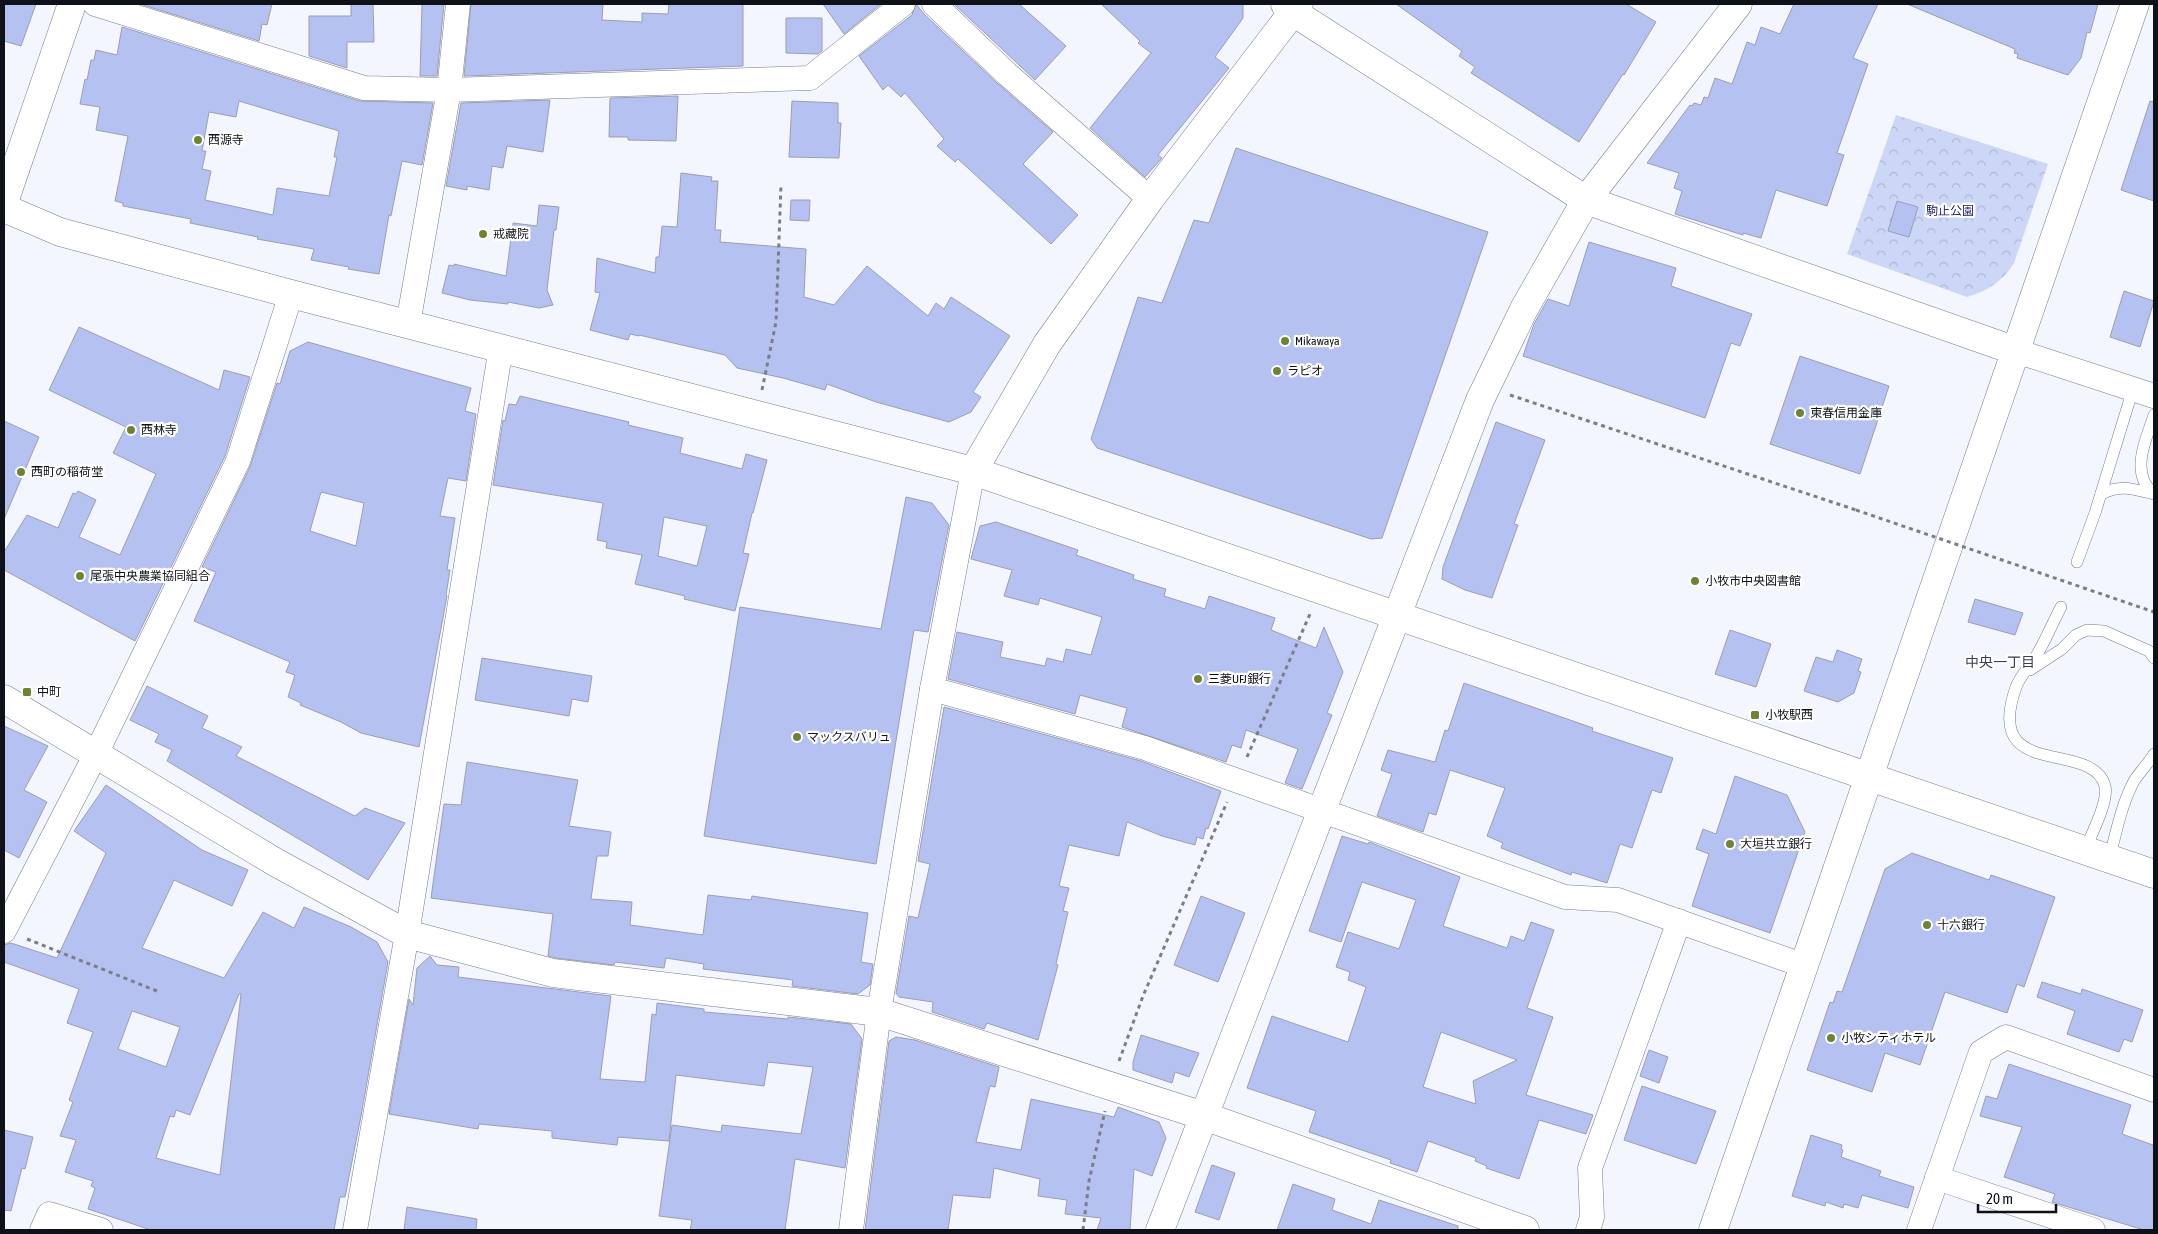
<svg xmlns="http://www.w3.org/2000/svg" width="2158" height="1234" font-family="'Asap Condensed','Noto Sans JP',sans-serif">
<defs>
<pattern id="forest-crowns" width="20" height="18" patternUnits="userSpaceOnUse" patternTransform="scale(1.25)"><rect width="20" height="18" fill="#ccd6f6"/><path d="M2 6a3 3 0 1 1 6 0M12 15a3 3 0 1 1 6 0" fill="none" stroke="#aeb7d2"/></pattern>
</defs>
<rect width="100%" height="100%" fill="#f3f6ff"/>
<path fill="url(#forest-crowns)" d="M 1896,115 L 2048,164 L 2014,263 C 2003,281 1988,291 1967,297 L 1847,254 Z"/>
<g fill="#b5c1f1" stroke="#9a9fb3" fill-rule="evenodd">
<path d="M 4,4 L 36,4 L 21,46 L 4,41 Z"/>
<path d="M 140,4 L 272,4 L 267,25 L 262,24 L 259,41 Z"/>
<path d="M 351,4 L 373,4 L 374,42 L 347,42 L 347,68 L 309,56 L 309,16 L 351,16 Z"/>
<path d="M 422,4 L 444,4 L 437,76 L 420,76 Z"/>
<path d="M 471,4 L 603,4 L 602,20 L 642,22 L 642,13 L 668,14 L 669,4 L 743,4 L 743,66 L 464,76 Z"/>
<path d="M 823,4 L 881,4 L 844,34 Z"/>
<path d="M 916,4 L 924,14 L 998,84 L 1053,132 L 1023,164 L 1078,215 L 1051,244 L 958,159 L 955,162 L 937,146 L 944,139 L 905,93 L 901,97 L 888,85 L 883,90 L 859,56 L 912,15 Z"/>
<path d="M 956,4 L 1019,4 L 1066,46 L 1035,80 L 955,5 Z"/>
<path d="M 1101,4 L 1243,4 L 1243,18 L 1215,57 L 1229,68 L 1158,155 L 1162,158 L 1145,177 L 1090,128 L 1151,53 L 1138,43 L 1140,41 Z"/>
<path d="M 1396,4 L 1626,4 L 1656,22 L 1624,75 L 1623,74 L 1579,142 L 1471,73 L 1475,67 L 1459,56 L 1462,51 Z"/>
<path d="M 1794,4 L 1878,4 L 1853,58 L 1868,64 L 1837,153 L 1844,155 L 1827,206 L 1776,190 L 1761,238 L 1743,233 L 1743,235 L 1675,214 L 1682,191 L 1674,188 L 1679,173 L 1647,163 L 1690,105 L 1692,106 L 1694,103 L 1701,105 L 1704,97 L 1708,98 L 1715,78 L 1732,84 L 1747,42 L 1755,45 L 1761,27 L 1780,34 Z"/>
<path d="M 1907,4 L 2098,4 L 2090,33 L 2087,32 L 2081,58 L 2068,75 L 2017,58 L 2018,54 L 2014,53 L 2015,49 Z"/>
<path d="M 786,18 L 822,18 L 822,51 L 818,54 L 786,53 Z"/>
<path d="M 122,27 L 360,101 L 433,103 L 422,165 L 402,161 L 391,216 L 389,215 L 379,274 L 348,269 L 349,267 L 311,260 L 314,249 L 257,239 L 258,237 L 190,223 L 191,219 L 123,206 L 123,203 L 115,201 L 128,136 L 96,130 L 100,107 L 80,104 L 85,79 L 87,80 L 91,60 L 94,60 L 96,50 L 117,55 ZM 239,101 L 339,131 L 334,157 L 337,157 L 329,196 L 277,188 L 273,215 L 205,200 L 211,171 L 202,169 L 206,151 L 202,151 L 209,112 L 236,117 Z"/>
<path d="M 678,96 L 676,141 L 628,140 L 628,137 L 609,137 L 610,98 Z"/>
<path d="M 550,100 L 543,152 L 507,146 L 503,168 L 492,166 L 489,190 L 467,186 L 467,190 L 446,186 L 461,103 Z"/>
<path d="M 792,101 L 838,103 L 838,123 L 841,123 L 839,158 L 789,157 Z"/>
<path d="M 2150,101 L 2154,102 L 2154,201 L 2121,190 Z"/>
<path d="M 1236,148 L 1488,232 L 1382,538 L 1371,539 L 1097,448 L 1091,439 L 1138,297 L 1162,303 L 1194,220 L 1209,223 Z"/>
<path d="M 681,173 L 712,177 L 711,181 L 718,181 L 715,230 L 721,230 L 720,242 L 806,249 L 804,297 L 834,305 L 867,266 L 928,316 L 936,303 L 944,309 L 951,297 L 1010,336 L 973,392 L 981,397 L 971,412 L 949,422 L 876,402 L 827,384 L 825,390 L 783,378 L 737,368 L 725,355 L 639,335 L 639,336 L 630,334 L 628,340 L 590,330 L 600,293 L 595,292 L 597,258 L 655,273 L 656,257 L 659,257 L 662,226 L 677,227 Z"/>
<path d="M 791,200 L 810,200 L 809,221 L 790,220 Z"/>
<path d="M 1897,201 L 1918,207 L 1909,237 L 1888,231 Z"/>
<path d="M 539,205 L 559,207 L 556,230 L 554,230 L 547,290 L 553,305 L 539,308 L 508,302 L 508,304 L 470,300 L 442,293 L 449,265 L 454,266 L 454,264 L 506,276 L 513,223 L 537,226 Z"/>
<path d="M 1589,242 L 1676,268 L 1671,286 L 1752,314 L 1740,346 L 1731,343 L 1705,418 L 1523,356 L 1534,324 L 1548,299 L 1569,306 Z"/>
<path d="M 2124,291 L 2154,301 L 2140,347 L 2110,337 Z"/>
<path d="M 79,327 L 219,390 L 224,370 L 250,377 L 225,456 L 135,641 L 4,570 L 4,552 L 27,515 L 58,528 L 73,493 L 76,494 L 78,491 L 96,500 L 79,537 L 120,555 L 156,474 L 113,453 L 126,427 L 49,390 Z"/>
<path d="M 308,342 L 471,388 L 465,411 L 476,414 L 466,481 L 448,478 L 440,516 L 455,518 L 447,570 L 450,570 L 446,595 L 447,596 L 419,747 L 361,733 L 341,722 L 300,705 L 301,703 L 288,697 L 295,675 L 286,672 L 290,662 L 194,621 L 216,572 L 202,567 L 250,467 L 277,383 L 280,384 L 290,351 ZM 321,492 L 364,503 L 356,546 L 310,531 Z"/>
<path d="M 1800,356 L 1889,386 L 1860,474 L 1770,444 Z"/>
<path d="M 520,396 L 629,422 L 628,425 L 683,438 L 680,453 L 742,469 L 746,454 L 767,460 L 753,513 L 752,513 L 743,553 L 749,554 L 735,611 L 684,599 L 685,596 L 635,584 L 642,555 L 606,548 L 607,542 L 597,540 L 603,503 L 493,485 L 503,420 L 505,421 L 509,404 L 516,405 ZM 664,517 L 707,526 L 697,566 L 658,556 Z"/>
<path d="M 4,421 L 39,437 L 4,519 Z"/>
<path d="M 1496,422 L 1545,440 L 1514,524 L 1518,525 L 1492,598 L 1465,590 L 1442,579 L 1443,567 Z"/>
<path d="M 906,497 L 932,503 L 949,525 L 928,632 L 914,630 L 876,864 L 704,836 L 740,607 L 881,629 Z"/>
<path d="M 996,522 L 1078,550 L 1076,555 L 1134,575 L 1133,579 L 1166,589 L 1164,596 L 1205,609 L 1209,596 L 1275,618 L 1271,630 L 1316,648 L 1324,627 L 1343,672 L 1327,713 L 1332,715 L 1302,789 L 1285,783 L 1298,749 L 1246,730 L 1241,748 L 1232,745 L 1226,762 L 1122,727 L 1127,708 L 1080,695 L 1075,714 L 948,679 L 957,632 L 1003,642 L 1000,657 L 1045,666 L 1047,658 L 1063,662 L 1066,649 L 1091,655 L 1102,617 L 1040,598 L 1038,605 L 1004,596 L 1012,570 L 971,559 L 980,526 Z"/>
<path d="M 1975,599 L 2023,613 L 2015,635 L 1968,622 Z"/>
<path d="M 1730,630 L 1771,644 L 1756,687 L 1715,674 Z"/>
<path d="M 1837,650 L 1862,659 L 1858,671 L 1861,672 L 1854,693 L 1838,702 L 1804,691 L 1816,657 L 1833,662 Z"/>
<path d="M 482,658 L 592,676 L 588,702 L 572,699 L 569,716 L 475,700 Z"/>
<path d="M 1464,683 L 1593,728 L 1592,731 L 1673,758 L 1661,793 L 1652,790 L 1632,848 L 1620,844 L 1607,883 L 1572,872 L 1571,875 L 1501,848 L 1503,843 L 1487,836 L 1505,788 L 1450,770 L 1436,815 L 1429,813 L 1423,832 L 1377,816 L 1392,774 L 1381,770 L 1388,750 L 1435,762 L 1445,730 L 1448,731 Z"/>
<path d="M 147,686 L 208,716 L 202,728 L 242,747 L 236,756 L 355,816 L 365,808 L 405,823 L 368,880 L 167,761 L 172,750 L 155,742 L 159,734 L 130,720 Z"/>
<path d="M 944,707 L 1141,761 L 1221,791 L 1208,829 L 1206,828 L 1203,839 L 1197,837 L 1195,845 L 1162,836 L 1127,822 L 1119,856 L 1069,845 L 1059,886 L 1069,888 L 1063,911 L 1068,912 L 1056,964 L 1058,965 L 1038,1040 L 987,1023 L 984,1029 L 932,1012 L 933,1002 L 899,997 L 896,993 L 909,916 L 918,918 L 930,864 L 918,861 Z"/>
<path d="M 4,726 L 48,746 L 24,790 L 47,802 L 19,858 L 4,850 Z"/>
<path d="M 467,762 L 578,780 L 569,826 L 611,832 L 608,856 L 597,856 L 591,899 L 632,902 L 630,925 L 703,935 L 708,895 L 751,900 L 752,896 L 868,913 L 861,962 L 873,964 L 870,985 L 858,994 L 792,986 L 793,980 L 703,969 L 704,964 L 666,958 L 664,968 L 615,962 L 614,965 L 556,958 L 548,956 L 553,914 L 431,898 L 444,804 L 461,805 Z"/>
<path d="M 1735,776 L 1787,795 L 1805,832 L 1770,933 L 1692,906 L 1709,854 L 1696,849 L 1703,829 L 1716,834 Z"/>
<path d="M 106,785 L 202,850 L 248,870 L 232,906 L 174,880 L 142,948 L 224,978 L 263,912 L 294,928 L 304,907 L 351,927 L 377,942 L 388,962 L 361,1116 L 345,1197 L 340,1197 L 334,1230 L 151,1230 L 88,1209 L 95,1188 L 91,1186 L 93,1181 L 65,1172 L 76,1140 L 60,1136 L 73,1102 L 69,1100 L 93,1032 L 67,1023 L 79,989 L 4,962 L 4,945 L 11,943 L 57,958 L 106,853 L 74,831 ZM 239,994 L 241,994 L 220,1175 L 156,1158 L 170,1116 L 174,1117 L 176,1110 L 190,1115 ZM 132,1011 L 180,1027 L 166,1067 L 118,1049 Z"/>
<path d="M 1342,836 L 1368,844 L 1369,842 L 1460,877 L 1443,926 L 1507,948 L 1511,936 L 1524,941 L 1531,922 L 1554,930 L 1527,1008 L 1553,1017 L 1526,1095 L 1593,1115 L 1586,1134 L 1539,1120 L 1519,1179 L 1486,1168 L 1487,1166 L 1475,1161 L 1476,1158 L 1428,1141 L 1417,1172 L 1390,1163 L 1391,1160 L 1309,1132 L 1316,1111 L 1247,1088 L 1272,1016 L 1348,1042 L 1366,987 L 1348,980 L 1350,972 L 1336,967 L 1348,932 L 1399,949 L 1416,900 L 1362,882 L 1341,942 L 1309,931 ZM 1441,1032 L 1517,1060 L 1473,1081 L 1476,1104 L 1423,1087 Z"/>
<path d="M 1912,853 L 1989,880 L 1991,875 L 2055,897 L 2024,987 L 2017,984 L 2007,1013 L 1945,992 L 1920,1065 L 1885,1053 L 1872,1092 L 1807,1070 L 1830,1002 L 1833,1003 L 1837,991 L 1842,992 L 1885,869 Z"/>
<path d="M 1201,896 L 1245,913 L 1218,982 L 1174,965 Z"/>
<path d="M 430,956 L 437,965 L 459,967 L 458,977 L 611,996 L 600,1079 L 645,1082 L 652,1014 L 656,1015 L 657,1003 L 704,1009 L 704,1012 L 788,1019 L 788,1017 L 851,1024 L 862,1039 L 845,1168 L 795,1159 L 785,1230 L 690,1230 L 692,1220 L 659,1216 L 672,1125 L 721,1132 L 722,1125 L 801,1134 L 813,1067 L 768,1062 L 764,1086 L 676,1075 L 669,1141 L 618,1137 L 617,1145 L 552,1138 L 552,1131 L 479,1124 L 478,1129 L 389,1114 L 409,999 L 413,1005 L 417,968 Z"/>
<path d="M 2042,982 L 2081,994 L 2082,989 L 2143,1010 L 2132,1042 L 2124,1039 L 2119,1052 L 2067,1034 L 2075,1011 L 2037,997 Z"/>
<path d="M 1141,1035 L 1199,1053 L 1189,1077 L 1175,1072 L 1172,1083 L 1133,1070 L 1133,1062 Z"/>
<path d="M 896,1037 L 915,1040 L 999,1067 L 995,1087 L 990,1086 L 976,1142 L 1021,1150 L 1031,1099 L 1114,1117 L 1118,1107 L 1159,1122 L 1166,1138 L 1152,1176 L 1134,1169 L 1130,1230 L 1097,1230 L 1101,1218 L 1065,1214 L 1067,1200 L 1038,1196 L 1040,1179 L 994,1168 L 990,1198 L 953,1195 L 948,1230 L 865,1230 L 889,1041 Z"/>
<path d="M 1649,1050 L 1668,1057 L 1659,1083 L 1640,1076 Z"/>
<path d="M 2009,1064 L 2131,1105 L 2122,1134 L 2153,1145 L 2154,1150 L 2154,1230 L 2144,1230 L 2052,1202 L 2055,1194 L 2004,1177 L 2022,1127 L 1980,1116 L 1986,1096 L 1997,1099 Z"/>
<path d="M 1642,1086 L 1716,1111 L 1696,1164 L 1624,1140 Z"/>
<path d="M 4,1130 L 33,1137 L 25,1169 L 22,1168 L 11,1211 L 4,1210 Z"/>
<path d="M 1811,1135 L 1842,1145 L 1841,1149 L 1843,1150 L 1841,1157 L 1881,1171 L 1879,1176 L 1914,1187 L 1908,1208 L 1862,1195 L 1858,1208 L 1844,1204 L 1843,1208 L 1826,1202 L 1825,1206 L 1792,1196 Z"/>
<path d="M 1212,1165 L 1235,1173 L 1219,1220 L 1195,1212 Z"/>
<path d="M 1293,1184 L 1335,1199 L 1332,1210 L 1371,1224 L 1379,1200 L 1458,1226 L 1458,1230 L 1277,1230 Z"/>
<path d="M 407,1207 L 477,1219 L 476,1230 L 404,1230 Z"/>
</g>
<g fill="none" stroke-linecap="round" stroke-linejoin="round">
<defs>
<g id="lane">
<path d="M 2101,494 C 2121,484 2133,489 2154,494"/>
<path d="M 2154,494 C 2150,490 2146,486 2144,481 C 2135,461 2148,434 2154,415"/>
<path d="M 2077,562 L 2095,513 L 2133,389"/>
<path d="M 2061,607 C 2052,624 2045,642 2035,658 C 2029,667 2020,676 2016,687 C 1982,783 2092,738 2105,786 C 2109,801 2091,835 2085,850"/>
<path d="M 2030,670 L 2062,649 L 2076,635 L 2087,630 L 2104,631 L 2149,651 L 2154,658"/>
<path d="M 2109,859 C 2116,834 2121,806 2133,783 C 2136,776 2149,763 2154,754"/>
</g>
<g id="street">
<path d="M 95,4 L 364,88 L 449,90 L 810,78 L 903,4"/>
<path d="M 934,4 L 1007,74 L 1150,199"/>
<path d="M 408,324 L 449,90 L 458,4"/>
<path d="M 2016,351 L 2154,396"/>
<path d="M 932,689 L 1145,748 L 1565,897 L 1618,900 L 1805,966"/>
<path d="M 4,931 L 96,754 L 238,461 L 291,294"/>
<path d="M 1937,1178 L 2093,1230"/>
<path d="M 42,1230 L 49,1214 L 101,1230"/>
<path d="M 355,1230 L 407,934 L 501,347"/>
<path d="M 851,1230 L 879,1012 L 932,689 L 973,471"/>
<path d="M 1588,1230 L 1592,1217 L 1590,1168 L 1679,921"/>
<path d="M 1919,1230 L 1981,1052 L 2006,1037 L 2154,1090"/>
</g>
<g id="secondary">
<path d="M 1285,4 L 1293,12 L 1586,200 L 2016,351"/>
<path d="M 4,202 L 72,4"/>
<path d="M 4,208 L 60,232 L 291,294 L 973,471 L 2154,874"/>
<path d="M 973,471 L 1047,344 L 1150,199 L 1299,4"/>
<path d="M 4,699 L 275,862 L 407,934 L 553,973 L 879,1012 L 1204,1116 L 1525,1230"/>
<path d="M 1160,1230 L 1480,400 L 1524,309 L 1586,200 L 1738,4"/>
<path d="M 1713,1230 L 2135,4"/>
</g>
</defs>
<use href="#lane" stroke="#767c8f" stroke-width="12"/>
<use href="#street" stroke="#767c8f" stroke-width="25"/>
<use href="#secondary" stroke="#767c8f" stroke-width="29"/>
<g stroke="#7b7e86" stroke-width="3" stroke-dasharray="4 4" stroke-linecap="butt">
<path d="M 762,390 L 776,322 L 781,185"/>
<path d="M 1510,395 L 1856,510"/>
<path d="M 1247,757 L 1310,614"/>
<path d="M 27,939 L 157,991"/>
<path d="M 1119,1061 L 1143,996 L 1227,802"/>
<path d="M 1083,1230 L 1089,1181 L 1105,1111"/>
</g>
<use href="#lane" stroke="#fff" stroke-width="11"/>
<use href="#street" stroke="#fff" stroke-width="24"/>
<use href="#secondary" stroke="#fff" stroke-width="28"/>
<path stroke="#7b7e86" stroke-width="3" stroke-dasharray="4 4" stroke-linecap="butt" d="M 1856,510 L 2154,612"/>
</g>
<g fill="#708333" stroke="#fff" stroke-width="2">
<circle cx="198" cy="140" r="5"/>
<circle cx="483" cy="234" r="5"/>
<circle cx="1285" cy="341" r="5"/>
<circle cx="1277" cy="371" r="5"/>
<circle cx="1800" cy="413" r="5"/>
<circle cx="131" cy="430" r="5"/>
<circle cx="21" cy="472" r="5"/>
<circle cx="80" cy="576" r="5"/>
<circle cx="1695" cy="581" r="5"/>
<circle cx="1198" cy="679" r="5"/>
<rect x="22" y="687" width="10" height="10" rx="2.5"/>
<rect x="1750" y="710" width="10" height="10" rx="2.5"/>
<circle cx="797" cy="737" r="5"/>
<circle cx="1730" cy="844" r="5"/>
<circle cx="1927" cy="925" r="5"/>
<circle cx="1831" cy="1038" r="5"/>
</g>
<g text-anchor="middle" stroke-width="4.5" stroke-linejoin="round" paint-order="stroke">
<g font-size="12" fill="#0f1118" stroke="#fff" text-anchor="start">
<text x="208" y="144">西源寺</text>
<text x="493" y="238">戒藏院</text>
<text x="1295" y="345">Mikawaya</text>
<text x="1287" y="375">ラピオ</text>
<text x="1810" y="417">東春信用金庫</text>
<text x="141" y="434">西林寺</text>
<text x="31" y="476">西町の稲荷堂</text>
<text x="90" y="580">尾張中央農業協同組合</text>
<text x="1705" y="585">小牧市中央図書館</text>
<text x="1208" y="683">三菱UFJ銀行</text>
<text x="37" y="696">中町</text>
<text x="1765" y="719">小牧駅西</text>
<text x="807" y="741">マックスバリュ</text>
<text x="1740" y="848">大垣共立銀行</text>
<text x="1937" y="929">十六銀行</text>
<text x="1841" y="1042">小牧シティホテル</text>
</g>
<g font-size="12" fill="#1f2279" stroke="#fff">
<text x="1950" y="215">駒止公園</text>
</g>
<g font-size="14" fill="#3b4051" stroke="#fff">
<text x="2000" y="667">中央一丁目</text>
</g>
</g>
<rect width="2158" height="1234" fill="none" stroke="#0f1118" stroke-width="10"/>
<path d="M1978 1204v8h78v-8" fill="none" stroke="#0f1118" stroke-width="2.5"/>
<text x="1986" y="1204" font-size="15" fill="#0f1118" stroke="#ffffff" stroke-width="4" paint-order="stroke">20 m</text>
</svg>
